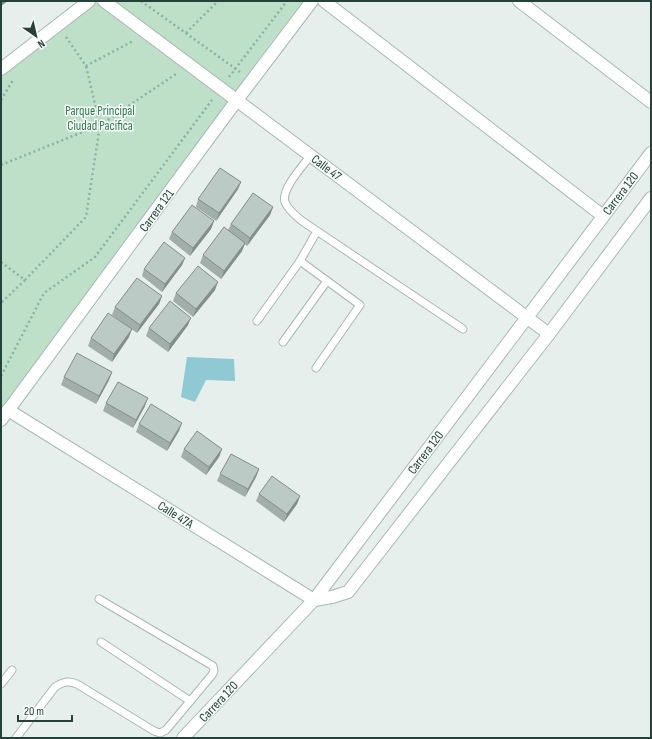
<svg xmlns="http://www.w3.org/2000/svg" width="652" height="739" font-family="'Sofia Sans Condensed',sans-serif">
<rect width="100%" height="100%" fill="#e6efeb"/>
<path fill="#bfe0c8" d="M 89,1 L 312,1 L 1,420 L 1,69 Z"/>
<path fill="#8ec9d4" d="M 187,357 L 234,359 L 235,381 L 206,380 L 195,402 L 181,397 Z"/>
<g fill="none" stroke-linecap="round" stroke-linejoin="round">
<defs>
<g id="service">
<path d="M 311,155 C 303,166 281,189 285,202 C 288,210 296,216 302,221 L 463,329"/>
<path d="M 300,261 L 360,305 L 316,368"/>
<path d="M 257,321 L 300,261 L 317,231"/>
<path d="M 283,342 L 327,281"/>
<path d="M 101,642 L 190,701"/>
<path d="M 1,684 L 12,670"/>
<path d="M 16,738 L 55,687 C 63,682 68,680 77,684 L 154,731 L 160,733 L 166,730 L 212,675 L 214,671 L 213,666 L 99,599"/>
</g>
<g id="minor">
<path d="M 104,1 L 549,334"/>
<path d="M 324,1 L 603,216"/>
<path d="M 519,1 L 651,102"/>
<path d="M 1,69 L 89,1"/>
<path d="M 8,410 L 314,600 L 332,597 L 348,592 L 549,334 L 651,198"/>
<path d="M 1,420 L 237,100 L 312,1"/>
<path d="M 183,738 L 314,600 L 651,153"/>
</g>
</defs>
<use href="#service" stroke="#a8b8b2" stroke-width="9"/>
<use href="#minor" stroke="#a8b8b2" stroke-width="14"/>
<g stroke="#86b3a5" stroke-width="2.5" stroke-dasharray="2 3" stroke-linecap="butt">
<path d="M 141,1 L 240,72"/>
<path d="M 186,33 L 218,1"/>
<path d="M 66,37 L 86,66 L 133,41"/>
<path d="M 229,77 L 287,1"/>
<path d="M 1,100 L 13,80"/>
<path d="M 1,165 L 100,125 L 86,66"/>
<path d="M 1,262 L 25,280 L 1,303"/>
<path d="M 25,280 L 86,217 L 100,125 L 176,74"/>
<path d="M 1,376 L 44,293 L 95,257 L 212,100"/>
</g>
<use href="#service" stroke="#fff" stroke-width="7"/>
<use href="#minor" stroke="#fff" stroke-width="12"/>
</g>
<g fill="#a1aea9">
<path d="M 241,182 L 238,189 L 216,221 L 196,207 L 198,199 Z"/>
<path d="M 273,207 L 270,215 L 247,246 L 245,244 L 242,251 L 221,279 L 200,263 L 203,255 L 228,230 L 231,224 Z"/>
<path d="M 214,221 L 211,229 L 190,256 L 169,239 L 172,232 Z"/>
<path d="M 185,258 L 182,265 L 162,292 L 142,276 L 144,269 Z"/>
<path d="M 215,290 L 193,317 L 173,301 L 176,293 Z"/>
<path d="M 162,296 L 159,304 L 137,333 L 112,315 L 115,307 Z"/>
<path d="M 188,325 L 168,352 L 146,336 L 149,328 Z"/>
<path d="M 129,337 L 112,362 L 88,346 L 91,338 Z"/>
<path d="M 112,372 L 109,380 L 96,404 L 61,385 L 64,377 Z"/>
<path d="M 106,403 L 145,406 L 133,428 L 103,411 Z"/>
<path d="M 139,424 L 179,431 L 167,451 L 136,432 Z"/>
<path d="M 184,449 L 222,449 L 219,457 L 206,475 L 181,457 Z"/>
<path d="M 259,469 L 256,477 L 245,497 L 217,481 L 220,474 Z"/>
<path d="M 259,494 L 300,496 L 297,504 L 284,522 L 256,501 Z"/>
</g>
<g fill="#838d89">
<path d="M 1,1 L 8,1 L 1,6 Z"/>
<path d="M 241,182 L 238,189 L 216,221 L 219,213 Z"/>
<path d="M 273,207 L 270,215 L 247,246 L 250,238 Z"/>
<path d="M 214,221 L 211,229 L 190,256 L 193,248 Z"/>
<path d="M 245,243 L 242,251 L 221,279 L 224,271 Z"/>
<path d="M 185,258 L 182,265 L 162,292 L 165,284 Z"/>
<path d="M 218,282 L 215,290 L 193,317 L 196,309 Z"/>
<path d="M 162,296 L 159,304 L 137,333 L 140,325 Z"/>
<path d="M 191,318 L 188,325 L 168,352 L 170,344 Z"/>
<path d="M 132,329 L 129,337 L 112,362 L 114,354 Z"/>
<path d="M 112,372 L 109,380 L 96,404 L 99,396 Z"/>
<path d="M 148,398 L 145,406 L 133,428 L 136,420 Z"/>
<path d="M 182,423 L 179,431 L 167,451 L 170,443 Z"/>
<path d="M 222,449 L 219,457 L 206,475 L 209,467 Z"/>
<path d="M 259,469 L 256,477 L 245,497 L 248,489 Z"/>
<path d="M 300,496 L 297,504 L 284,522 L 287,514 Z"/>
</g>
<g fill="#bbcac4" stroke="#838d89">
<path d="M 220,168 L 241,182 L 219,213 L 198,199 Z"/>
<path d="M 253,193 L 273,207 L 250,238 L 231,224 Z"/>
<path d="M 192,205 L 214,221 L 193,248 L 172,232 Z"/>
<path d="M 224,227 L 245,243 L 224,271 L 203,255 Z"/>
<path d="M 164,242 L 185,258 L 165,284 L 144,269 Z"/>
<path d="M 198,266 L 218,282 L 196,309 L 176,293 Z"/>
<path d="M 137,278 L 162,296 L 140,325 L 115,307 Z"/>
<path d="M 170,301 L 191,318 L 170,344 L 149,328 Z"/>
<path d="M 108,313 L 132,329 L 114,354 L 91,338 Z"/>
<path d="M 77,353 L 112,372 L 99,396 L 64,377 Z"/>
<path d="M 118,382 L 148,398 L 136,420 L 106,403 Z"/>
<path d="M 151,404 L 182,423 L 170,443 L 139,424 Z"/>
<path d="M 197,431 L 222,449 L 209,467 L 184,449 Z"/>
<path d="M 231,454 L 259,469 L 248,489 L 220,474 Z"/>
<path d="M 272,476 L 300,496 L 287,514 L 259,494 Z"/>
</g>
<g text-anchor="middle" stroke-width="3" stroke-linejoin="round" paint-order="stroke">
<g font-size="13" fill="#2d7a4b" stroke="#f7fbf9">
<text x="100" y="115">Parque Principal<tspan x="100" dy="15">Ciudad Pacifica</tspan></text>
</g>
<g font-size="13" fill="#24423a" stroke="#f7fbf9">
<text transform="translate(327 167) rotate(37)" y="5">Calle 47</text>
<text transform="translate(620 193) rotate(-53)" y="5">Carrera 120</text>
<text transform="translate(156 210) rotate(-54)" y="5">Carrera 121</text>
<text transform="translate(425 452) rotate(-53)" y="5">Carrera 120</text>
<text transform="translate(176 514) rotate(32)" y="5">Calle 47A</text>
<text transform="translate(218 701) rotate(-47)" y="5">Carrera 120</text>
</g>
</g>
<rect width="652" height="739" fill="none" stroke="#24423a" stroke-width="4"/>
<g transform="translate(36 36) rotate(146)" stroke="#f7fbf9" stroke-width="3" paint-order="stroke">
<path d="M0-3L7 15L0 10L-7 15Z" fill="#24423a"/>
<text y="-6" font-size="11" font-weight="bold" text-anchor="middle" fill="#24423a">N</text>
</g>
<path d="M18 715v6h54v-6" fill="none" stroke="#24423a" stroke-width="2"/>
<text x="24" y="715" font-size="12" fill="#24423a" stroke="#f7fbf9" stroke-width="3" paint-order="stroke">20 m</text>
</svg>
